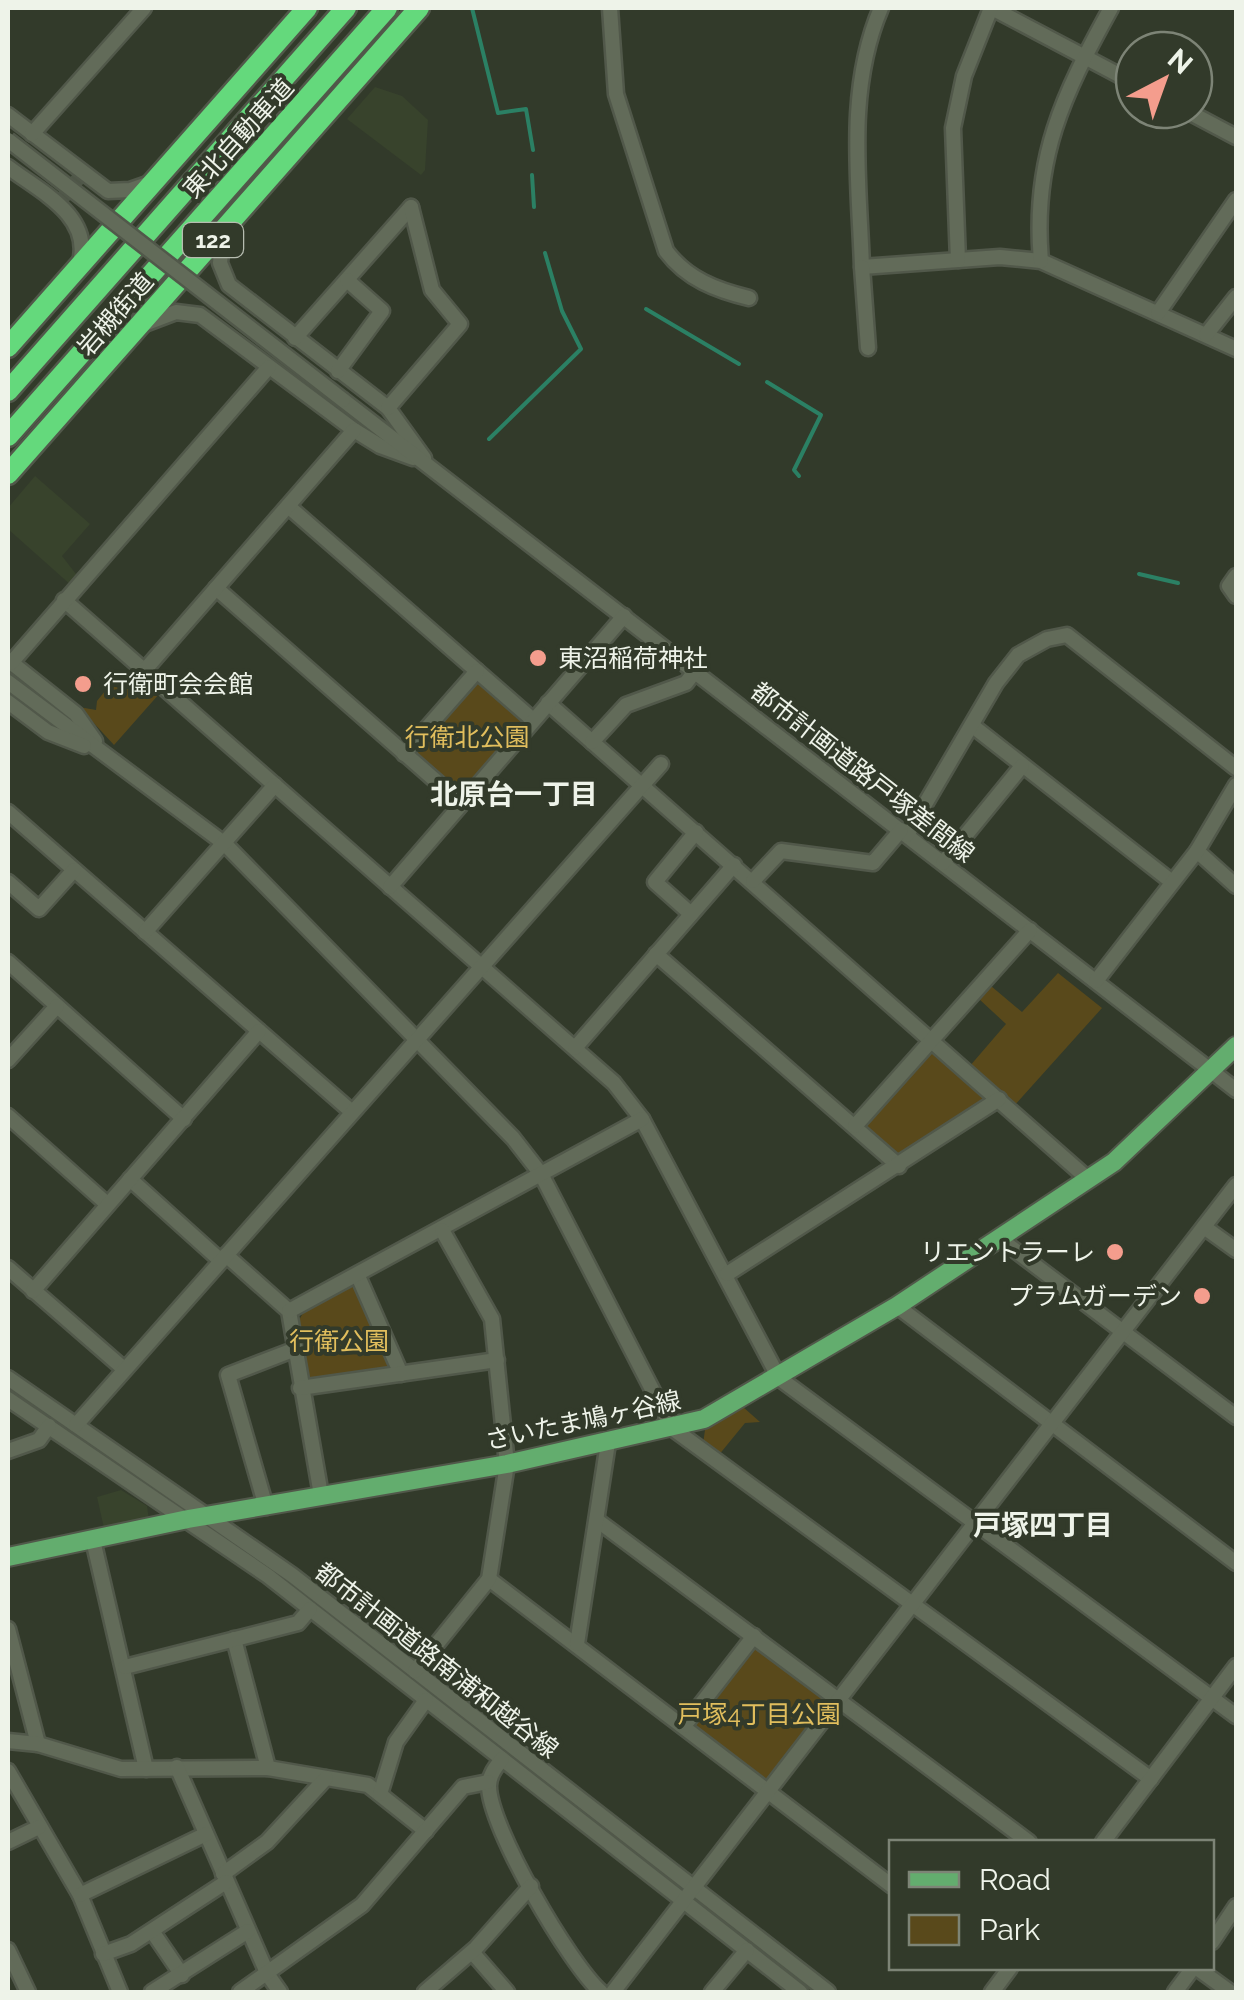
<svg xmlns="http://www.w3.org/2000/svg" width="1244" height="2000" font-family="Raleway,'Noto Sans JP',sans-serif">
<rect width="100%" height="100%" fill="#323a2a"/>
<g fill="#38432c">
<path d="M 375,87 L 402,96 L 428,120 L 425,170 L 421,175 L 347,119 Z"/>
<path d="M 35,476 L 90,524 L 62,556 L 79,578 L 72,586 L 8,529 L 8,508 Z"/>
<path d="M 121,1490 L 147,1506 L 149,1520 L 104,1528 L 97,1497 Z"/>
</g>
<g fill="#59491b">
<path d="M 139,675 L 160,693 L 114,745 L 79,707 L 96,710 L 97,701 L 109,686 L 128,689 Z"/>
<path d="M 479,680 L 520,717 L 521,728 L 468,790 L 457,792 L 412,753 L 470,681 Z"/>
<path d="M 1058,973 L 1102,1008 L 1014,1106 L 969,1067 L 1006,1024 L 979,999 L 991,986 L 1022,1012 Z"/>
<path d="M 927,1051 L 935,1052 L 986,1095 L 982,1105 L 906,1155 L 895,1154 L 865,1128 L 865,1123 Z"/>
<path d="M 354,1284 L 362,1288 L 394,1366 L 389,1372 L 314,1385 L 304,1377 C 293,1307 291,1316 354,1284 Z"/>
<path d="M 743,1407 L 760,1422 L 745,1423 L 718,1456 L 703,1444 L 705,1430 Z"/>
<path d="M 759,1644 L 826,1695 L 826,1707 L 770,1778 L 759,1778 L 692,1727 L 753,1645 Z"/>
</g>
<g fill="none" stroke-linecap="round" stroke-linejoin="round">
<g stroke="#2b8064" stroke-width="4">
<path d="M 472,8 L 498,113 L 526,109 L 533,150"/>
<path d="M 532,175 L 534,207"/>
<path d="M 646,309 L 739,364"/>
<path d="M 767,382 L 821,415 L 794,470 L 799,476"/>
<path d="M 489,439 L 581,349 L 562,311 L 545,253"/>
<path d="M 1139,574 L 1178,583"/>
</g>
<path stroke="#4e5647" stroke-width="14" stroke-dasharray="14 7" stroke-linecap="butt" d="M 57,205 L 82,174"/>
<defs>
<g id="minor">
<path d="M 610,8 L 616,94 L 666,251 C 687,279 716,290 749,298"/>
<path d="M 881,8 C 846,89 859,180 862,267 L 1000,257 L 1041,261 L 1236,349"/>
<path d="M 992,8 L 1134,83"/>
<path d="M 1185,110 L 1236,137"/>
<path d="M 8,115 L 108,191 L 130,190 L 150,183"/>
<path d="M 32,134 L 144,8"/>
<path d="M 8,167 C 39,191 92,215 80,262"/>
<path d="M 223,232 L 220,263 L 229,285 L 388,408 L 424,458"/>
<path d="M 958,260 L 953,128 L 964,76 L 991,8"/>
<path d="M 1041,261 C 1032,159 1063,95 1111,8"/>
<path d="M 862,267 L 868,348"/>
<path d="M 1158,313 L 1236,200"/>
<path d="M 147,323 L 176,312 L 200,315 L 354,430 L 380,446 L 413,458"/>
<path d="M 1206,335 L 1236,297"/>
<path d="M 295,338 L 411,207"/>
<path d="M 338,371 L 382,311 L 347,280"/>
<path d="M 343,400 L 1236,1090"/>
<path d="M 388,408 L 460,324 L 432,290 L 411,207"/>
<path d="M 288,506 L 533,720"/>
<path d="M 1236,576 L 1229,586 L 1236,596"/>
<path d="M 216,588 L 461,803"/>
<path d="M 64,600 L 614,1083 L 642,1119 L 779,1378 L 1236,1716"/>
<path d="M 8,660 L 76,714 L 95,741"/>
<path d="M 11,663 L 269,367"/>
<path d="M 144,671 L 354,430"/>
<path d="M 8,682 L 225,844 L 513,1138 L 541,1174 L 672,1428 L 1151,1779"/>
<path d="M 8,702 L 48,732 L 84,746"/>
<path d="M 548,703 L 1088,1179"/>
<path d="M 974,727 L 1172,882"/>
<path d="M 592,742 L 626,705 L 686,683 L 696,670"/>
<path d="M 404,754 L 477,671"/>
<path d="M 8,812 L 352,1112"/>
<path d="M 907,835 L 996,683 L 1018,655 L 1047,639 L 1067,635 L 1236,768"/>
<path d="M 1197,851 L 1236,886"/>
<path d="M 943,863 L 1022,766"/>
<path d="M 753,881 L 781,851 L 873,863 L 901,830"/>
<path d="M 8,882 L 39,909 L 74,870"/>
<path d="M 390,887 L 624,616"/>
<path d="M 691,914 L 655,882 L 696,832"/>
<path d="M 145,932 L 275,785"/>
<path d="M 656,954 L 899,1166"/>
<path d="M 8,962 L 184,1119"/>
<path d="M 1096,981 L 1197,851 L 1236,785"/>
<path d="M 575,1048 L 734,865"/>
<path d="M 8,1060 L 57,1006"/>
<path d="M 8,1116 L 107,1204"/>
<path d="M 855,1126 L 1030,930"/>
<path d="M 130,1179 L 221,1261"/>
<path d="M 1204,1227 L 1236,1250"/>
<path d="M 1000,1239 L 1236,1417"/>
<path d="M 226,1255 L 289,1311 L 321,1495"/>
<path d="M 8,1268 L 124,1369"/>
<path d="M 727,1274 L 999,1099"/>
<path d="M 358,1276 L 401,1374"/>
<path d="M 33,1291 L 259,1031"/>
<path d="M 897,1306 L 1236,1563"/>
<path d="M 289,1311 L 642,1119"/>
<path d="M 8,1378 L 292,1575 L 828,1992"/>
<path d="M 300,1388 L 497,1360"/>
<path d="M 8,1399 L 268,1576 L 800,1992"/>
<path d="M 76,1425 L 661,764"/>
<path d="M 8,1451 L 39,1440 L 49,1426"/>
<path d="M 266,1507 L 228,1375 L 293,1350"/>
<path d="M 598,1521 L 1029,1842"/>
<path d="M 93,1540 L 146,1769"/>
<path d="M 489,1579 L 892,1886"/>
<path d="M 8,1629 L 38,1744"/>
<path d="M 234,1639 L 268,1768"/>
<path d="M 577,1644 L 608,1443"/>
<path d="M 125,1667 L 298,1623 L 310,1609"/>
<path d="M 415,1671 L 489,1579 L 507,1464 L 492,1319 L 442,1230"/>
<path d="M 684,1726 L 754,1636"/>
<path d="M 8,1741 L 38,1744 L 121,1769 L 268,1768 L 368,1785 L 426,1831"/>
<path d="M 502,1759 C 496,1767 489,1775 489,1786 C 489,1827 570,1965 601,1992"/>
<path d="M 177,1767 L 268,1975 L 280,1992"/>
<path d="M 8,1771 L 80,1895 L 120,1992"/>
<path d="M 380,1794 L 396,1742 L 426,1700"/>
<path d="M 8,1842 L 39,1827"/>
<path d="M 1103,1842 L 1236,1666"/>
<path d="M 223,1874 L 267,1842 L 326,1778"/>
<path d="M 80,1895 L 206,1834"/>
<path d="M 152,1931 L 182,1975"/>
<path d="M 1212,1942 L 1236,1906"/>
<path d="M 8,1950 L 28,1992"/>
<path d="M 472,1952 L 507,1992"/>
<path d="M 103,1954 L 131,1944 L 226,1882"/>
<path d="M 1197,1968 L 1230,1992"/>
<path d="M 152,1992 L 248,1931"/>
<path d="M 240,1992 L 362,1905 L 463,1787 L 488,1782"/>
<path d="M 425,1992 L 476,1948 L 531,1886"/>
<path d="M 613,1992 L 1236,1185"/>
<path d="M 712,1992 L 747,1950"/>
<path d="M 992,1992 L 1010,1968"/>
<path d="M 1175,1992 L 1193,1968"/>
</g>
<path id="major" d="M 8,1557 L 188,1519 L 507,1464 L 704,1419 L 897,1306 L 1114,1162 L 1236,1046"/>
<g id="highway">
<path d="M 8,347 L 307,8"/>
<path d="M 8,391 L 346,8"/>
<path d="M 8,436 L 387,8"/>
<path d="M 8,474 L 419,8"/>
</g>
</defs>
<use href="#minor" stroke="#51584a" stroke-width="19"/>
<use href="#major" stroke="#51584a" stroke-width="22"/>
<use href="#highway" stroke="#51584a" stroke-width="25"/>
<use href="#minor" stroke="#626b59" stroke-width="14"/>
<use href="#major" stroke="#63ad6e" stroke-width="18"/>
<use href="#highway" stroke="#64d97c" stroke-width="20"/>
<defs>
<path id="minor-bridge" d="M 8,140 L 343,400"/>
</defs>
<use href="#minor-bridge" stroke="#51584a" stroke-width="19" stroke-linecap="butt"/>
<use href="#minor-bridge" stroke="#626b59" stroke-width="14"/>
</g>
<g fill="#f49d8d" stroke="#323a2a" stroke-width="4">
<circle cx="538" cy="658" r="10"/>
<circle cx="83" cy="684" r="10"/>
<circle cx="1115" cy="1252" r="10"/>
<circle cx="1202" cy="1296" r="10"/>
</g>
<g text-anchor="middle" stroke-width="8" stroke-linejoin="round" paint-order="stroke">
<rect fill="#323a2a" stroke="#b6bcb0" stroke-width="2.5" x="183" y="223" width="60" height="34" rx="8"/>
<g font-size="22" font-weight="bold" fill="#eef3e9">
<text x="213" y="248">122</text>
</g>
<g font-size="25" fill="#eef3e9" stroke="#323a2a">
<text transform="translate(238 138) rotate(-48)" y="9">東北自動車道</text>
<text transform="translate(115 314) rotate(-49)" y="9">岩槻街道</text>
<text transform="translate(863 772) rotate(38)" y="9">都市計画道路戸塚差間線</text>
<text transform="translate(583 1420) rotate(-12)" y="9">さいたま鳩ヶ谷線</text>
<text transform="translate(437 1660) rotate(38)" y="9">都市計画道路南浦和越谷線</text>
</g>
<g font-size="25" fill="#eef3e9" stroke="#323a2a" text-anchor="start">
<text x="558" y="667">東沼稲荷神社</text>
<text x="103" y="693">行衛町会会館</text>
<text x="1095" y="1261" text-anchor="end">リエントラーレ</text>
<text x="1182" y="1305" text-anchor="end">プラムガーデン</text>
</g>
<g font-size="25" fill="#e1be5d" stroke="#323a2a">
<text x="467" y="746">行衛北公園</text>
<text x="339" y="1350">行衛公園</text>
<text x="759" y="1723">戸塚4丁目公園</text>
</g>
<g font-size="28" font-weight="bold" fill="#eef3e9" stroke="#323a2a">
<text x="514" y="804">北原台一丁目</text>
<text x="1043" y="1535">戸塚四丁目</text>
</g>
</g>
<rect width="1244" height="2000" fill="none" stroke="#eef3e9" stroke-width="20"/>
<rect x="889" y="1840" width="325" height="130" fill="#323a2a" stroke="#7d8476" stroke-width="2.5"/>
<rect x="909" y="1872" width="50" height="15" fill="#63ad6e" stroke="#7d8476" stroke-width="2.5"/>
<text x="979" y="1890" font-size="30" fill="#eef3e9">Road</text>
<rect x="909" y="1915" width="50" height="30" fill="#59491b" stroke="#7d8476" stroke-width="2.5"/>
<text x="979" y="1940" font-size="30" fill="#eef3e9">Park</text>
<g transform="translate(1164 80) rotate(41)"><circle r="48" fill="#323a2a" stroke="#7d8476" stroke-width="2.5"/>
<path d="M0-8L18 38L0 25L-18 38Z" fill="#f49d8d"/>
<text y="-15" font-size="28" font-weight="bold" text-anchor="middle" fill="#eef3e9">N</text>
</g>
</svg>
